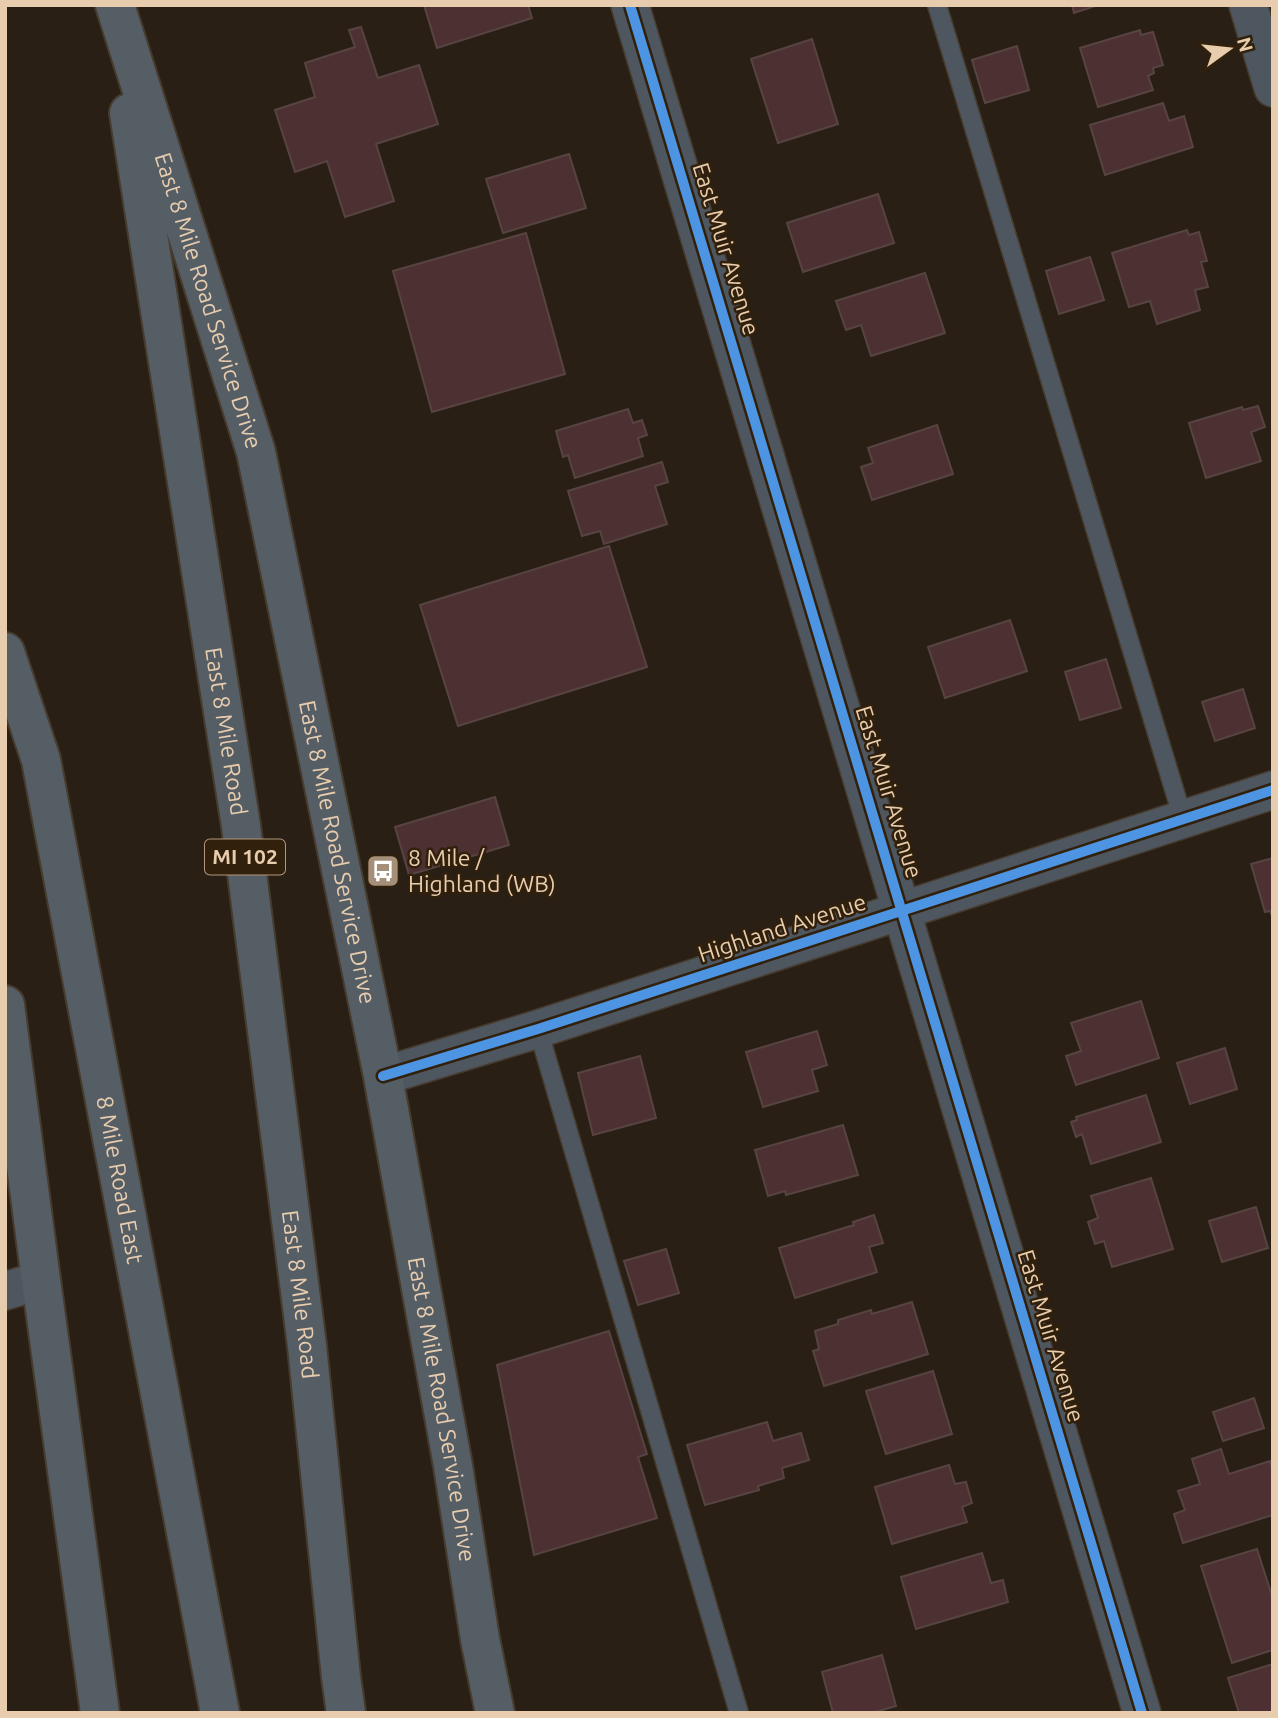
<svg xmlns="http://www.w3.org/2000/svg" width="1278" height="1718" font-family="Ubuntu,sans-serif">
<rect width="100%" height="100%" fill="#291f14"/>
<g fill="#4d3132" stroke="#574442" stroke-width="2">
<path d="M 424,5 L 528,5 L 532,18 L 437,48 Z"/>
<path d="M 1072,5 L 1098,5 L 1074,13 Z"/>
<path d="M 361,27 L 378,78 L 419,65 L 438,124 L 376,144 L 394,201 L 345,217 L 327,161 L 295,172 L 275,110 L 315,97 L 305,63 L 355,47 L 349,30 Z"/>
<path d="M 1140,30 L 1141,35 L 1153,32 L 1163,65 L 1153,68 L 1154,73 L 1148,76 L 1153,90 L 1098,107 L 1080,48 Z"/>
<path d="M 812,39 L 838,124 L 778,143 L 751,59 Z"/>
<path d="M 1017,46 L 1029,90 L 985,103 L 972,60 Z"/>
<path d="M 1163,103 L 1169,121 L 1184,116 L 1193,147 L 1105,175 L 1090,125 Z"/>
<path d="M 569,154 L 586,208 L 503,233 L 486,179 Z"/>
<path d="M 878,194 L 894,243 L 803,272 L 787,223 Z"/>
<path d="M 1187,230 L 1189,235 L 1199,232 L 1207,261 L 1201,262 L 1208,287 L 1195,290 L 1200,310 L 1157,324 L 1150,301 L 1129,307 L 1112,253 Z"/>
<path d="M 526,233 L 565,374 L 432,412 L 393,271 Z"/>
<path d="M 1090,257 L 1104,300 L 1059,314 L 1046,271 Z"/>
<path d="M 925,273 L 945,333 L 871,356 L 861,325 L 846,330 L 836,301 Z"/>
<path d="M 1258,406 L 1265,427 L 1251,432 L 1261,461 L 1206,478 L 1189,423 L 1242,407 L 1243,410 Z"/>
<path d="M 628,409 L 633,423 L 642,420 L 647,435 L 638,438 L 643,456 L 575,478 L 568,455 L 563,457 L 556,431 Z"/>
<path d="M 937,425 L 953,474 L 872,500 L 861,467 L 873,463 L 868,448 Z"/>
<path d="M 662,462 L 668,482 L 655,486 L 667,524 L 604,544 L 600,531 L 582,536 L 568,491 Z"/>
<path d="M 609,546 L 647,667 L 458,726 L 420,605 Z"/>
<path d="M 1010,620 L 1027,671 L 945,698 L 928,647 Z"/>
<path d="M 1106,659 L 1121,708 L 1080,720 L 1065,672 Z"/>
<path d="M 1243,689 L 1255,728 L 1215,741 L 1202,702 Z"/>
<path d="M 495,797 L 509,845 L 409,875 L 395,827 Z"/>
<path d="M 1273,858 L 1273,918 L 1270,911 L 1265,912 L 1251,864 Z"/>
<path d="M 1141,1001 L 1159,1058 L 1076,1085 L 1066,1056 L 1081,1051 L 1071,1023 Z"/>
<path d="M 817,1031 L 827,1065 L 812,1070 L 818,1091 L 763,1107 L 746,1052 Z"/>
<path d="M 1225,1048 L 1237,1089 L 1190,1104 L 1177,1063 Z"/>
<path d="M 640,1056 L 656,1118 L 593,1135 L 578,1073 Z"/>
<path d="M 1146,1095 L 1161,1142 L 1091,1164 L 1082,1134 L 1076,1137 L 1071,1122 L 1077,1120 L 1076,1117 Z"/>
<path d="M 843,1125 L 858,1175 L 786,1195 L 785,1191 L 768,1196 L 755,1150 Z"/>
<path d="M 1151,1178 L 1173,1249 L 1112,1267 L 1104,1241 L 1095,1244 L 1088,1222 L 1098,1218 L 1091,1196 Z"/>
<path d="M 1256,1207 L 1268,1248 L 1222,1262 L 1209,1221 Z"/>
<path d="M 874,1215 L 883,1243 L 869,1247 L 877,1272 L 795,1298 L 779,1248 L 854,1225 L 853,1222 Z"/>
<path d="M 666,1249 L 679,1293 L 638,1305 L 624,1261 Z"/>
<path d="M 912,1302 L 928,1354 L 824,1386 L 813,1351 L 819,1349 L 815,1331 L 838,1324 L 838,1320 L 871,1310 L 872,1314 Z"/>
<path d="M 609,1331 L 647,1454 L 638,1457 L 657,1518 L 534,1555 L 497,1365 Z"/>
<path d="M 933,1371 L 952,1434 L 886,1454 L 866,1391 Z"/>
<path d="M 1254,1398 L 1264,1428 L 1223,1441 L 1213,1412 Z"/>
<path d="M 767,1422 L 773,1441 L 801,1433 L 809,1460 L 782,1468 L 784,1478 L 758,1486 L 759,1490 L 705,1505 L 687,1445 Z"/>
<path d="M 1221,1449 L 1229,1474 L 1270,1461 L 1273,1471 L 1273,1515 L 1183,1543 L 1174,1514 L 1185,1510 L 1178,1491 L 1200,1484 L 1192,1459 Z"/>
<path d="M 949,1465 L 955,1484 L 966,1482 L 972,1503 L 962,1507 L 967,1522 L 892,1544 L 875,1487 Z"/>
<path d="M 1257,1549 L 1273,1599 L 1273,1650 L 1232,1663 L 1201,1566 Z"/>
<path d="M 982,1553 L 991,1583 L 1003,1580 L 1008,1602 L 916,1629 L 901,1577 Z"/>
<path d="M 882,1655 L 896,1706 L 872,1713 L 833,1713 L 822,1672 Z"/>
<path d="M 1273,1664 L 1273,1713 L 1239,1713 L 1228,1678 Z"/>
</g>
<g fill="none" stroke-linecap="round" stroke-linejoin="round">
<defs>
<g id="service">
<path d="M 937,5 L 1183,819"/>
<path d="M 538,1029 L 739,1713"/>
</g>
<g id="minor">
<path d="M 630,5 L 1142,1713"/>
<path d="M 1248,5 L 1273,88"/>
<path d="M 383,1076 L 538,1029 L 1273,790"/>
<path d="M 5,1291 L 41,1280"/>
</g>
<g id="trunk">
<path id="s1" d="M 115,5 L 256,452 L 383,1076 L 453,1466 L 480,1639 L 495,1713"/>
<path id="s2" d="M 129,113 L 241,826 L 307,1346 L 341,1677 L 346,1713"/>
<path id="s3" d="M 5,652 L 41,760 L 220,1713"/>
<path d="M 5,1005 L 41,1280 L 100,1713"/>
</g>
</defs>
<use href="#service" stroke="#463b2e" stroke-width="21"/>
<use href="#minor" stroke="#463b2e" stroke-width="40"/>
<use href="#trunk" stroke="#463b2e" stroke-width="42"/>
<use href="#service" stroke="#4e5760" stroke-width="18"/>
<use href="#minor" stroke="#4e5760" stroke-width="37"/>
<use href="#trunk" stroke="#565e65" stroke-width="38"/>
<defs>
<g id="cycleway">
<path d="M 630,5 L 1142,1713"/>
<path d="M 383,1076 L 538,1029 L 1273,790"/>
</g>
</defs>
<use href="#cycleway" stroke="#31200c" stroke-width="15"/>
<use href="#cycleway" stroke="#4d94e3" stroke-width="10"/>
</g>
<defs>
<symbol id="bus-square" viewBox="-11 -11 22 22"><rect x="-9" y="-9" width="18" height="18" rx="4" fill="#a58f78" stroke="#31200c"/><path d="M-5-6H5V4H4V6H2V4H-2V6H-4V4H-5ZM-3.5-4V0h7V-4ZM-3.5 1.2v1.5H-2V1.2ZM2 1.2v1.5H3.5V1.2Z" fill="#fff"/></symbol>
</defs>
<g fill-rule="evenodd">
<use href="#bus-square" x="364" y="852" width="38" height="38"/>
</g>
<g text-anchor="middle" stroke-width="5" stroke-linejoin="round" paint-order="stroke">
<rect fill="#31200c" stroke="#b1987d" stroke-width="2" x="205" y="839.5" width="80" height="35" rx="5"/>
<g font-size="21" font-weight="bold" fill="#e8ccae">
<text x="245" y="864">MI 102</text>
</g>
<g font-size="23" fill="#e8ccae" stroke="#31200c">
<text transform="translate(726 249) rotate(73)" y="8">East Muir Avenue</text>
<text dy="8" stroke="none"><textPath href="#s1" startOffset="310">East 8 Mile Road Service Drive</textPath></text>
<text dy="8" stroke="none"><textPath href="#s2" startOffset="626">East 8 Mile Road</textPath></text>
<text transform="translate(889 792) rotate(73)" y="8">East Muir Avenue</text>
<text dy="8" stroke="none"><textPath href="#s1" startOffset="877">East 8 Mile Road Service Drive</textPath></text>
<text transform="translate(782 928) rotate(-18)" y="8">Highland Avenue</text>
<text dy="8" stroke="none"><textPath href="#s3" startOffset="541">8 Mile Road East</textPath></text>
<text dy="8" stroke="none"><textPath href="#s2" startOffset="1194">East 8 Mile Road</textPath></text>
<text transform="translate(1051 1336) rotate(73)" y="8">East Muir Avenue</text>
<text dy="8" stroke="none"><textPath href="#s1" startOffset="1444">East 8 Mile Road Service Drive</textPath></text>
</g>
<g font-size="23" fill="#e8ccae" stroke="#31200c" text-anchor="start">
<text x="408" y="866">8 Mile /<tspan x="408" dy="26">Highland (WB)</tspan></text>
</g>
</g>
<rect width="1278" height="1718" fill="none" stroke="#e8ccae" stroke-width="14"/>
<g transform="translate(1229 49) rotate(75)" stroke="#31200c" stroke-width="5" paint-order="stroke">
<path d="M0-5L12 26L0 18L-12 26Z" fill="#e8ccae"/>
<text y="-10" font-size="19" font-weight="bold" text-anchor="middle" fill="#e8ccae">N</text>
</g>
</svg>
